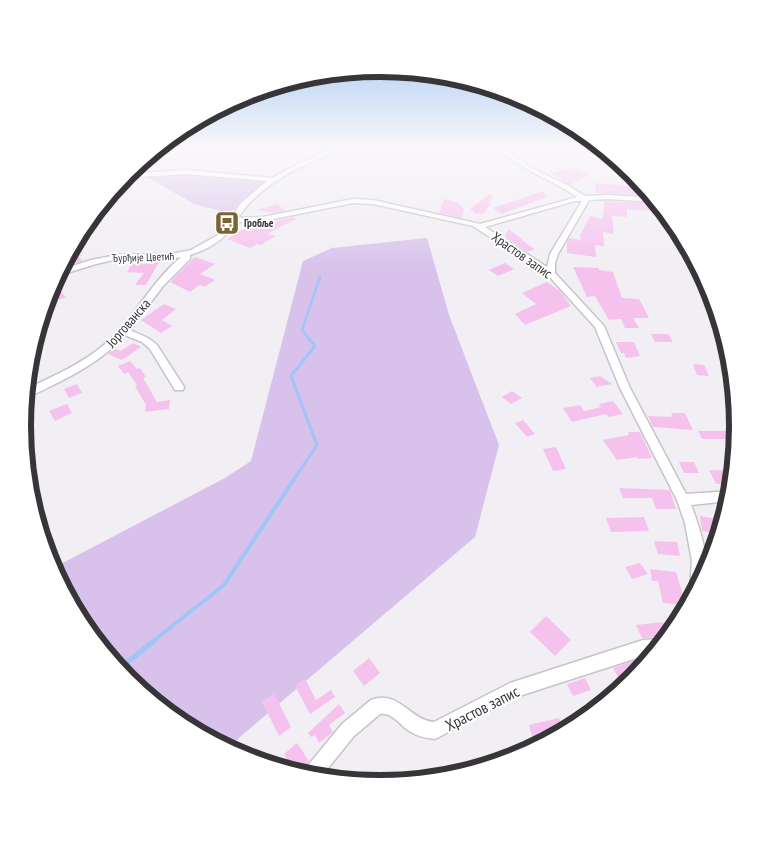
<svg xmlns="http://www.w3.org/2000/svg" width="761" height="852" font-family="'PT Sans Narrow',sans-serif">
<rect width="100%" height="100%" fill="#f1eef4"/>
<g fill="#d8c2eb">
<path d="M 188,173 L 266,181 L 229,213 L 194,204 L 145,176 Z"/>
<path d="M 427,238 L 449,315 L 499,445 L 475,537 L 240,737 L 228,749 L 181,724 L 127,679 L 83,625 L 53,568 L 225,478 L 251,461 L 303,261 L 332,248 Z"/>
</g>
<g fill="none" stroke-linecap="round" stroke-linejoin="round">
<path stroke="#a0c5f6" stroke-width="2.5" d="M 311,341 L 302,330 L 320,277"/>
<path stroke="#a0c5f6" stroke-width="3" d="M 297,475 L 317,445 L 291,376 L 315,346 L 310,340"/>
<path stroke="#a0c5f6" stroke-width="4" d="M 152,642 L 224,585 L 298,473"/>
<path stroke="#a0c5f6" stroke-width="5" d="M 119,669 L 154,641"/>
</g>
<g fill="#f5c2ee">
<path d="M 569,168 L 573,171 L 577,169 L 589,175 L 570,185 L 551,173 Z"/>
<path d="M 595,183 L 631,186 L 634,191 L 646,192 L 648,196 L 596,193 Z"/>
<path d="M 543,191 L 546,197 L 502,214 L 493,208 Z"/>
<path d="M 490,194 L 493,197 L 488,203 L 491,204 L 482,215 L 479,213 L 477,214 L 470,209 Z"/>
<path d="M 444,199 L 458,202 L 464,210 L 462,218 L 439,213 Z"/>
<path d="M 604,201 L 650,203 L 652,211 L 627,209 L 627,217 L 612,216 L 614,234 L 603,232 L 604,246 L 595,245 L 596,257 L 567,253 L 567,242 L 569,238 L 581,240 L 580,235 L 590,216 L 603,219 Z"/>
<path d="M 277,204 L 286,211 L 273,213 L 257,210 Z"/>
<path d="M 294,217 L 296,219 L 267,234 L 276,236 L 261,245 L 257,244 L 250,248 L 227,239 L 245,228 Z"/>
<path d="M 509,229 L 530,246 L 535,249 L 527,252 L 506,238 L 505,235 Z"/>
<path d="M 75,248 L 82,256 L 79,256 L 82,261 L 74,263 L 68,255 L 71,249 Z"/>
<path d="M 195,257 L 215,264 L 200,274 L 215,280 L 204,287 L 200,285 L 190,292 L 170,282 Z"/>
<path d="M 151,262 L 159,262 L 146,285 L 135,285 L 144,273 L 127,272 L 132,263 L 150,264 Z"/>
<path d="M 505,263 L 514,269 L 498,276 L 489,270 Z"/>
<path d="M 573,267 L 599,268 L 599,270 L 613,272 L 622,298 L 639,299 L 649,318 L 633,318 L 639,328 L 625,328 L 621,319 L 609,320 L 595,296 L 587,297 Z"/>
<path d="M 547,282 L 560,291 L 571,306 L 525,325 L 515,314 L 536,304 L 522,293 Z"/>
<path d="M 53,284 L 66,297 L 59,300 L 54,296 L 47,299 Z"/>
<path d="M 164,304 L 176,309 L 162,320 L 172,326 L 161,333 L 141,320 Z"/>
<path d="M 651,334 L 668,334 L 673,342 L 655,342 Z"/>
<path d="M 616,342 L 634,342 L 640,356 L 626,358 L 624,353 L 621,353 Z"/>
<path d="M 133,343 L 141,347 L 122,360 L 108,354 L 115,349 L 121,351 Z"/>
<path d="M 130,361 L 137,369 L 140,368 L 146,377 L 143,378 L 157,402 L 170,400 L 169,409 L 145,412 L 146,405 L 135,386 L 137,385 L 128,372 L 124,374 L 118,366 Z"/>
<path d="M 693,364 L 704,365 L 709,376 L 697,375 Z"/>
<path d="M 600,376 L 612,384 L 597,387 L 590,378 Z"/>
<path d="M 77,384 L 82,393 L 69,398 L 64,389 Z"/>
<path d="M 512,391 L 522,398 L 511,404 L 502,397 Z"/>
<path d="M 613,401 L 623,414 L 608,417 L 606,414 L 572,422 L 563,408 L 580,405 L 584,411 L 601,407 L 599,404 Z"/>
<path d="M 67,404 L 72,413 L 55,421 L 49,411 Z"/>
<path d="M 671,413 L 685,413 L 693,430 L 653,427 L 648,416 L 673,417 Z"/>
<path d="M 523,420 L 535,434 L 527,437 L 515,423 Z"/>
<path d="M 698,431 L 734,431 L 737,439 L 702,439 Z"/>
<path d="M 628,432 L 640,432 L 652,458 L 638,459 L 637,457 L 617,460 L 603,440 L 629,435 Z"/>
<path d="M 556,447 L 566,469 L 553,471 L 543,449 Z"/>
<path d="M 679,462 L 694,462 L 699,473 L 684,473 Z"/>
<path d="M 709,470 L 734,471 L 733,484 L 716,484 Z"/>
<path d="M 619,488 L 670,490 L 676,509 L 656,509 L 652,498 L 623,498 Z"/>
<path d="M 700,516 L 717,519 L 720,535 L 702,531 Z"/>
<path d="M 644,517 L 649,531 L 611,532 L 606,518 Z"/>
<path d="M 654,541 L 677,542 L 680,556 L 658,554 Z"/>
<path d="M 640,563 L 648,574 L 632,579 L 625,567 Z"/>
<path d="M 650,569 L 676,572 L 686,605 L 663,603 L 658,581 L 652,581 Z"/>
<path d="M 546,616 L 571,640 L 555,656 L 530,632 Z"/>
<path d="M 663,622 L 669,637 L 642,638 L 636,625 Z"/>
<path d="M 369,658 L 380,673 L 364,686 L 353,671 Z"/>
<path d="M 633,661 L 639,670 L 618,677 L 613,668 Z"/>
<path d="M 585,678 L 591,690 L 573,696 L 567,684 Z"/>
<path d="M 305,679 L 316,700 L 331,690 L 335,697 L 310,714 L 295,686 Z"/>
<path d="M 274,694 L 291,727 L 279,736 L 262,702 Z"/>
<path d="M 339,704 L 345,713 L 329,725 L 333,732 L 319,743 L 315,735 L 311,737 L 308,733 Z"/>
<path d="M 559,718 L 564,732 L 542,744 L 535,745 L 529,725 Z"/>
<path d="M 297,743 L 309,761 L 299,774 L 296,773 L 284,754 Z"/>
</g>
<g fill="none" stroke-linecap="round" stroke-linejoin="round">
<defs>
<g id="minor">
<path d="M 335,148 L 345,148 C 336,153 325,156 316,160 C 287,173 256,190 238,218 L 263,217 L 353,199 L 373,200 L 480,224 L 577,197 C 551,179 521,170 497,148 L 504,148 L 531,168 L 569,186 L 585,196 L 608,195 L 654,198 L 657,202 L 608,199 L 589,200 L 558,254 L 555,263 L 555,273 L 604,326 L 630,388 L 686,494 L 732,491 L 730,501 L 691,505 C 698,523 709,554 705,574 C 704,581 698,588 694,595 L 690,589 L 692,561 L 685,523 L 677,500 L 620,388 L 595,327 L 548,275 L 473,226 L 373,204 L 353,203 L 263,221 L 236,222 C 225,240 209,249 190,255 L 190,259 L 163,286 L 130,330 L 148,338 L 157,345 L 184,387 L 183,390 L 175,390 L 150,349 L 142,342 L 125,335 C 105,358 78,373 51,386 C 43,390 34,395 25,397 L 26,389 C 59,374 92,359 117,333 C 139,308 155,279 181,257 L 162,260 L 117,259 L 96,264 L 57,276 L 60,270 L 91,260 L 117,255 L 172,254 L 191,250 L 218,235 L 241,203 L 267,181 L 185,174 L 123,178 L 127,174 L 185,170 L 272,178 L 300,163 ZM 575,201 L 582,201 L 550,254 L 547,267 L 485,227 Z"/>
<path d="M 660,639 L 665,641 L 653,655 L 643,656 L 513,698 L 435,739 C 427,738 419,737 411,732 C 401,727 393,712 380,714 L 354,736 L 320,778 L 301,774 L 342,724 L 371,700 C 398,689 410,720 434,722 L 510,683 L 643,640 Z"/>
</g>
</defs>
<use href="#minor" stroke="#c7c4c9" stroke-width="3"/>
<use href="#minor" fill="#fff" fill-rule="evenodd"/>
</g>
<linearGradient id="sky" x2="0" y2="1"><stop stop-color="#8bbbee"/><stop offset="0.55" stop-color="#f9f7fa"/><stop offset="1" stop-color="#f9f7fa" stop-opacity="0"/></linearGradient>
<rect width="761" height="268" fill="url(#sky)"/>
<defs>
<symbol id="bus-square" viewBox="-11 -11 22 22"><rect x="-9" y="-9" width="18" height="18" rx="4" fill="#7a6433" stroke="#fff"/><path d="M-5-6H5V4H4V6H2V4H-2V6H-4V4H-5ZM-3.5-4V0h7V-4ZM-3.5 1.2v1.5H-2V1.2ZM2 1.2v1.5H3.5V1.2Z" fill="#fff"/></symbol>
</defs>
<g fill-rule="evenodd">
<use href="#bus-square" x="213" y="209" width="28" height="28"/>
</g>
<g text-anchor="middle" stroke-width="4" stroke-linejoin="round" paint-order="stroke">
<g font-size="11" font-weight="bold" fill="#373538" stroke="#fff" text-anchor="start">
<text x="244" y="227">Гробље</text>
</g>
<g font-size="11" fill="#373538" stroke="#fff">
<text transform="translate(143 257) rotate(-2)" y="4">Ђурђије Цветић</text>
</g>
<g font-size="14" fill="#373538" stroke="#fff">
<text transform="translate(522 255) rotate(35)" y="5">Храстов запис</text>
<text transform="translate(128 323) rotate(-49)" y="5">Јоргованска</text>
</g>
<g font-size="16" fill="#373538" stroke="#fff">
<text transform="translate(482 708) rotate(-27)" y="6">Храстов запис</text>
</g>
</g>
<path d="M0 0H761V852H0ZM31 426a349 349 0 1 1 698 0a349 349 0 1 1-698 0Z" fill="#fff" fill-rule="evenodd"/>
<path fill="none" stroke="#373538" stroke-width="6" d="M31 426a349 349 0 1 1 698 0a349 349 0 1 1-698 0Z"/>
</svg>
